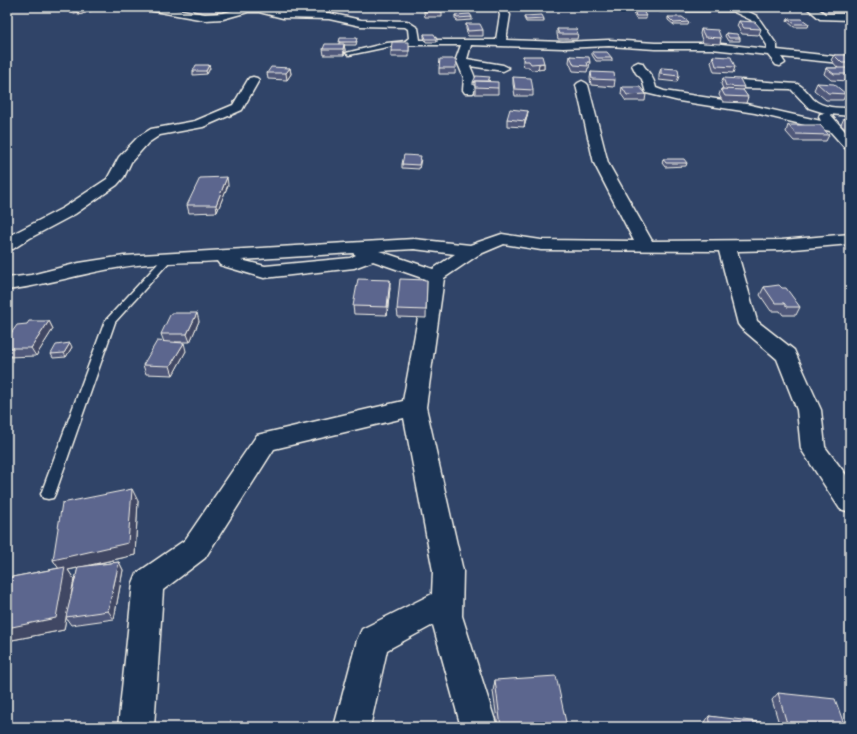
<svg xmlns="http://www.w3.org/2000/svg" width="857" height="734" font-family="'Balsamiq Sans',sans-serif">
<rect width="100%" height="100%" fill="#304468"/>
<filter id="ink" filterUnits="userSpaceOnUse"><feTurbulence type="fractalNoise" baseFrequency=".025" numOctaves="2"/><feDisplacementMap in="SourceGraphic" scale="8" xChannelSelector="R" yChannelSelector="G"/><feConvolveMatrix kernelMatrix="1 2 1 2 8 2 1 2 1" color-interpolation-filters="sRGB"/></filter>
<g filter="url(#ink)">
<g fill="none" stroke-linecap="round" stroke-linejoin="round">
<defs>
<g id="service">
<path d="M 406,41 L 408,42 L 408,44 L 387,47 L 349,55 L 346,53 L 387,43 Z"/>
<path d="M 167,256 L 170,257 L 172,259 L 170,261 L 115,322 L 55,494 L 53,498 L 48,499 L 43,498 L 41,494 L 105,321 L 164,257 Z"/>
</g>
<g id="minor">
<path d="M 144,7 L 163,7 L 205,14 L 223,13 L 245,7 L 262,7 L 283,12 L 329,13 L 361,20 L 407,21 L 418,28 L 420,40 L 496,40 L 500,15 L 497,7 L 505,7 L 510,15 L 506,40 L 563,42 L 609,40 L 655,43 L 712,43 L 767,49 L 767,45 L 751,20 L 732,11 L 661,11 L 652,9 L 651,7 L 739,7 L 757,16 L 777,45 L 777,50 L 850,58 L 850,64 L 781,57 L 785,63 L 780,66 L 776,65 L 768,55 L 712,49 L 655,49 L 609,46 L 563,48 L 471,45 L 467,59 L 503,65 L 509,68 L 503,71 L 470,66 C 474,75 479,84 473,93 L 465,93 L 463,90 L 464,78 L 456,59 L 461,45 L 404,45 L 403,43 L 409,38 L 408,29 L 405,27 L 361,26 L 329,19 L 283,18 L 259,12 L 248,12 L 223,19 L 205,20 L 148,10 Z"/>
<path d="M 806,7 L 816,7 L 825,14 L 850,14 L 850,20 L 820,19 Z"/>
<path d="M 638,62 L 642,63 C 648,73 653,75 656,88 L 664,91 L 742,103 L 821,121 L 819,117 L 820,114 L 825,113 L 809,108 L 791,89 L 741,88 L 737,86 L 735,84 L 737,82 L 741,80 L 797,84 C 804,87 808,93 813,99 C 823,108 838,108 850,108 L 850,116 L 830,114 L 850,137 L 850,149 L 845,148 L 830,131 L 755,113 L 679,101 L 646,93 L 642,79 L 636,73 L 632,65 Z"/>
<path d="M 253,77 L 257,78 L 259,80 L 242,110 L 203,127 L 160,135 L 148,143 L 131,162 L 124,177 L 117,185 L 75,214 L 30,238 L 13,249 L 7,250 L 7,237 L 63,208 L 107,179 L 119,157 L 138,137 L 151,129 L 195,121 L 233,105 L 249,78 Z"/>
<path d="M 582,81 L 586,83 L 588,85 L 608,163 L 652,241 L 782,240 L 850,234 L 850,244 L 782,250 L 737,251 L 757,321 L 794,350 L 821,410 L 825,447 L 850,480 L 850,512 L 840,509 L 801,449 L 797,410 L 777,359 L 741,328 L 738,324 L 719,251 L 541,250 L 504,244 L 478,255 L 444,278 L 426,407 L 463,571 L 462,616 L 497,727 L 461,727 L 433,625 L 387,650 L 370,727 L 334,727 L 357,640 L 362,629 L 432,594 L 433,571 L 404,418 L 274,449 L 205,558 L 163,590 L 154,727 L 118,727 L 133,583 L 137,573 L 185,540 L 257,435 L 403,401 L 425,279 L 373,261 L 354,268 L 264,278 L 220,265 L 217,261 C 187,263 151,262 122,267 C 83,273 46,285 7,290 L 7,278 L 31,275 L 79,263 L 124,256 L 414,239 L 470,245 L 502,234 L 541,240 L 634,241 L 594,163 L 576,85 L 578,83 ZM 414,249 L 455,254 L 433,269 L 379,251 ZM 353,253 L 356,255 L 350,258 L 265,266 L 241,260 Z"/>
</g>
</defs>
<use href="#service" stroke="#f4f1e8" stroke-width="3"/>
<use href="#minor" stroke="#f4f1e8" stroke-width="3"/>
<use href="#service" fill="#1d3557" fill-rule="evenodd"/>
<use href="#minor" fill="#1d3557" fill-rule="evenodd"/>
</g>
<g fill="#4f587a" stroke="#f4f1e8" fill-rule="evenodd">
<path d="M 93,7 L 94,10 L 79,15 L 70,13 L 69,11 Z"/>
<path d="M 424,7 L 442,7 L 441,8 L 442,12 L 442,17 L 425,17 L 424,13 Z"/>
<rect x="454" y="7" width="13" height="3"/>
<path d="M 775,7 L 792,7 L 791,9 L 778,9 Z"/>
<path d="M 634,10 L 646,16 L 646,19 L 636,19 L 633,13 Z"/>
<path d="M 455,15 L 472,17 L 472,20 L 457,21 L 455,18 Z"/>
<path d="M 524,16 L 544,19 L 544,22 L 526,22 L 524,18 Z"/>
<path d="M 668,17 L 689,22 L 688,25 L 674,25 L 668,20 Z"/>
<path d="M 788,19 L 809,24 L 808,27 L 794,27 L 787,21 Z"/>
<path d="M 739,21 L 761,29 L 759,35 L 742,34 L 737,26 Z"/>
<path d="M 847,22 L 850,23 L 850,33 L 845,28 Z"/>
<path d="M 466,24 L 483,30 L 483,36 L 468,36 L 466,29 Z"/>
<path d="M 557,29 L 578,34 L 577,39 L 558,39 L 557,34 Z"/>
<path d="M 701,29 L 721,38 L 720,44 L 703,43 L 700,34 Z"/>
<path d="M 726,33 L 740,38 L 740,41 L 728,41 L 725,36 Z"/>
<path d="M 424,34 L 437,39 L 437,42 L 426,42 L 424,37 Z"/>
<path d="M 357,41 L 356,45 L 344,45 L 345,50 L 344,55 L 324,55 L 323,49 L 339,44 L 339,42 Z"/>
<path d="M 409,47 L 409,57 L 391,57 L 391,51 Z"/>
<path d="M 592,52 L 612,58 L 612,61 L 596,61 L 592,55 Z"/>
<path d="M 834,55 L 850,55 L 850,81 L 831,80 L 824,74 L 826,68 L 838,68 L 831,60 Z"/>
<path d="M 523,56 L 544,63 L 544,69 L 531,70 L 529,67 L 524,67 L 523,62 Z"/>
<path d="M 570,56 L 590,62 L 589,68 L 588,68 L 587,72 L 573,71 L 569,62 Z"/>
<path d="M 713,56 L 735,67 L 733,73 L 714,72 L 711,62 Z"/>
<path d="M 456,59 L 455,74 L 439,74 L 439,68 Z"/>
<path d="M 210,68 L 207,74 L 193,75 L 193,71 Z"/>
<path d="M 290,68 L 291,74 L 287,80 L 268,79 L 267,73 Z"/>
<path d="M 661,68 L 679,76 L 677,82 L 659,80 L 659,74 Z"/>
<path d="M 591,72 L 615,80 L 614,87 L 591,85 L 590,78 Z"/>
<path d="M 513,77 L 533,90 L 533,96 L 515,96 L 513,84 Z"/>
<path d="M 723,78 L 744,87 L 743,90 L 748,97 L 746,103 L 723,102 L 719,95 L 721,89 L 723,89 L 721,84 Z"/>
<path d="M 490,80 L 489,81 L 498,88 L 498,94 L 475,94 L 475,85 L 473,85 L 473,82 Z"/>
<path d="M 817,83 L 846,94 L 843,100 L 826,100 L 814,90 Z"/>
<path d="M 849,84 L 850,84 L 850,93 L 847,91 Z"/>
<path d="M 622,87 L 646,94 L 645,101 L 626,101 L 621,94 Z"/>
<path d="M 528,111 L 527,117 L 524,127 L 507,126 L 507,119 Z"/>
<path d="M 844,118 L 850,118 L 850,133 L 841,125 Z"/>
<path d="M 788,125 L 829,135 L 826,141 L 794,141 L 786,132 Z"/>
<path d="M 421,159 L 419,169 L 402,168 L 402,164 Z"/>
<path d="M 663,159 L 687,163 L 686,166 L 665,167 L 662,163 Z"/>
<path d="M 228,185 L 217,212 L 189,213 L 187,205 Z"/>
<path d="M 427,280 L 426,318 L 398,317 L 397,309 Z"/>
<path d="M 764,287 L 782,288 L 800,307 L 796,315 L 783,315 L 780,311 L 771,311 L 760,295 Z"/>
<path d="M 390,288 L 387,315 L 354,314 L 353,306 Z"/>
<path d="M 49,321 L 53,329 L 36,356 L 7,357 L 7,339 L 27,324 Z"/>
<path d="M 199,321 L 190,342 L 175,342 L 186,351 L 173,375 L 146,374 L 143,365 L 164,342 L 161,334 Z"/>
<path d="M 72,347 L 66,357 L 53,358 L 51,354 Z"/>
<path d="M 138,501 L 135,555 L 87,566 L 119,562 L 123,570 L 114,619 L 71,625 L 66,618 L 64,630 L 7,641 L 7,578 L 59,568 L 53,560 ZM 78,568 L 70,601 L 74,579 L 68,570 Z"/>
<path d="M 495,680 L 567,727 L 498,727 L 493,691 Z"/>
<path d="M 778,693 L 845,727 L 780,727 L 772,700 Z"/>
<path d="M 709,716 L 776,727 L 702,727 Z"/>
</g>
<g fill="#404763" stroke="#f4f1e8">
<path d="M 93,7 L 94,10 L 79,15 L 78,12 Z"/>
<path d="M 344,44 L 345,50 L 344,55 L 343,49 Z"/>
<path d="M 544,63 L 544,69 L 538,70 L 539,64 Z"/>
<path d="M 209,65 L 210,68 L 207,74 L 206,71 Z"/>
<path d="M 290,68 L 291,74 L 287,80 L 286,73 Z"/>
<path d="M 528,111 L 527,117 L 524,127 L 525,121 Z"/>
<path d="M 227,177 L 228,185 L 217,212 L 216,205 Z"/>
<path d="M 390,280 L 390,288 L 387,315 L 387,307 Z"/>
<path d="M 197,313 L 199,321 L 190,342 L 187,334 Z"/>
<path d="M 49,321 L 53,329 L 36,356 L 31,348 Z"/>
<path d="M 70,343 L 72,347 L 66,357 L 64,353 Z"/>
<path d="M 184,343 L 186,351 L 173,375 L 170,366 Z"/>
<path d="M 132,489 L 138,501 L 135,555 L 68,570 L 74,579 L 67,617 L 66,617 L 66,618 L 64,630 L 7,641 L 7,628 L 61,572 L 53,560 Z"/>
<path d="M 119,562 L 123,570 L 114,619 L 108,611 Z"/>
</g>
<g fill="#5c668e" stroke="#f4f1e8">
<path d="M 81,7 L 93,7 L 78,12 L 69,11 Z"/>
<path d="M 424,7 L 440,7 L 442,12 L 425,12 Z"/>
<path d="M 454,7 L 467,7 L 468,8 L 454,8 Z"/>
<path d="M 634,10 L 643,11 L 646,16 L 636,16 Z"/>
<path d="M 470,14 L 472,17 L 457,18 L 455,15 Z"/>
<path d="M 542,15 L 544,19 L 526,20 L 524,16 Z"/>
<path d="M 668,17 L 682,17 L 689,22 L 674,23 Z"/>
<path d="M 788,19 L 802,19 L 809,24 L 795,24 Z"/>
<path d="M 739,21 L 755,22 L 761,29 L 744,28 Z"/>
<path d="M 466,24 L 480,24 L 483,30 L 468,31 Z"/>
<path d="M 557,29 L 576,29 L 578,34 L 559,34 Z"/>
<path d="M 701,29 L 718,30 L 721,38 L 705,37 Z"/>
<path d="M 726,33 L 737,34 L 740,38 L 729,38 Z"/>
<path d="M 424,34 L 434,34 L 437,39 L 426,39 Z"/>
<path d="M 340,38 L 357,38 L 356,42 L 339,42 Z"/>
<path d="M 392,42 L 409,42 L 409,51 L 391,51 Z"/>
<path d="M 325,44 L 344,44 L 343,49 L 323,49 Z"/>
<path d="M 592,52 L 607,52 L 612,58 L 597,58 Z"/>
<path d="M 834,55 L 850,55 L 850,63 L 842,63 Z"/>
<path d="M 523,56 L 542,56 L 544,63 L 531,64 L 529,61 L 524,61 Z"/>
<path d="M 570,56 L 589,57 L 590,62 L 587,62 L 588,66 L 574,65 Z"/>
<path d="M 713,56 L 731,57 L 735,67 L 716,66 Z"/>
<path d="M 440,59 L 456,59 L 456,68 L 439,68 Z"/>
<path d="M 196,65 L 209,65 L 206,71 L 193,71 Z"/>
<path d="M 271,67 L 290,68 L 286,73 L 267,73 Z"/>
<path d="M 661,68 L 678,69 L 679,76 L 661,74 Z"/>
<path d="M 826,68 L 850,68 L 850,74 L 834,74 Z"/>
<path d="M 591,72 L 614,73 L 615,80 L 592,79 Z"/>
<path d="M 476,76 L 490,77 L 488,81 L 475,81 L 475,82 L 473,82 Z"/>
<path d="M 513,77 L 531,78 L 533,90 L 515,89 Z"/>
<path d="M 723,78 L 740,79 L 744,87 L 726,86 Z"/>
<path d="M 475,81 L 498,82 L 498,88 L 475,87 Z"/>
<path d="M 817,83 L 834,84 L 846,94 L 828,93 Z"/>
<path d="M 622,87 L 640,87 L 646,94 L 627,95 Z"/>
<path d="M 721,89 L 743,90 L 748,97 L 725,96 Z"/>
<path d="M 510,109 L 528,111 L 525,121 L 507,119 Z"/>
<path d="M 844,118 L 850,118 L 850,123 Z"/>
<path d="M 788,125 L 820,125 L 829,135 L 796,134 Z"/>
<path d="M 404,155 L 421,156 L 419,165 L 402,164 Z"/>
<path d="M 663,159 L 684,159 L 687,163 L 666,163 Z"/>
<path d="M 227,177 L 216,205 L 187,205 L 200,178 Z"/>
<path d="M 358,279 L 390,280 L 387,307 L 353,306 Z"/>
<path d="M 400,279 L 427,280 L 426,310 L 397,309 Z"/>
<path d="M 779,285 L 782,288 L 786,288 L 800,307 L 787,307 L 784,303 L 775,303 L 764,287 Z"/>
<path d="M 171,313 L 197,313 L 187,334 L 161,334 Z"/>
<path d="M 29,321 L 49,321 L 31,348 L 7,348 L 7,339 L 17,325 L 27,324 Z"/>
<path d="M 157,341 L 184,343 L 170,366 L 143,365 Z"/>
<path d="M 70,343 L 64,353 L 51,354 L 56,345 Z"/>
<path d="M 132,489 L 128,543 L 53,560 L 62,503 Z"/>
<path d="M 119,562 L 108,611 L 66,617 L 78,567 Z"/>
<path d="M 65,567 L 56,618 L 7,628 L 7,578 Z"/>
<path d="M 556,676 L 567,727 L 501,727 L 495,680 Z"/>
<path d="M 778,693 L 835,699 L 845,727 L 788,727 Z"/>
<path d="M 709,716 L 776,724 L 776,727 L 711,727 Z"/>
</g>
</g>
<rect width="857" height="734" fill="none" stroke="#1d3557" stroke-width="24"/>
<rect x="12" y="12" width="833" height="710" fill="none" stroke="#f4f1e8" stroke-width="1.5" filter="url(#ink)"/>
</svg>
